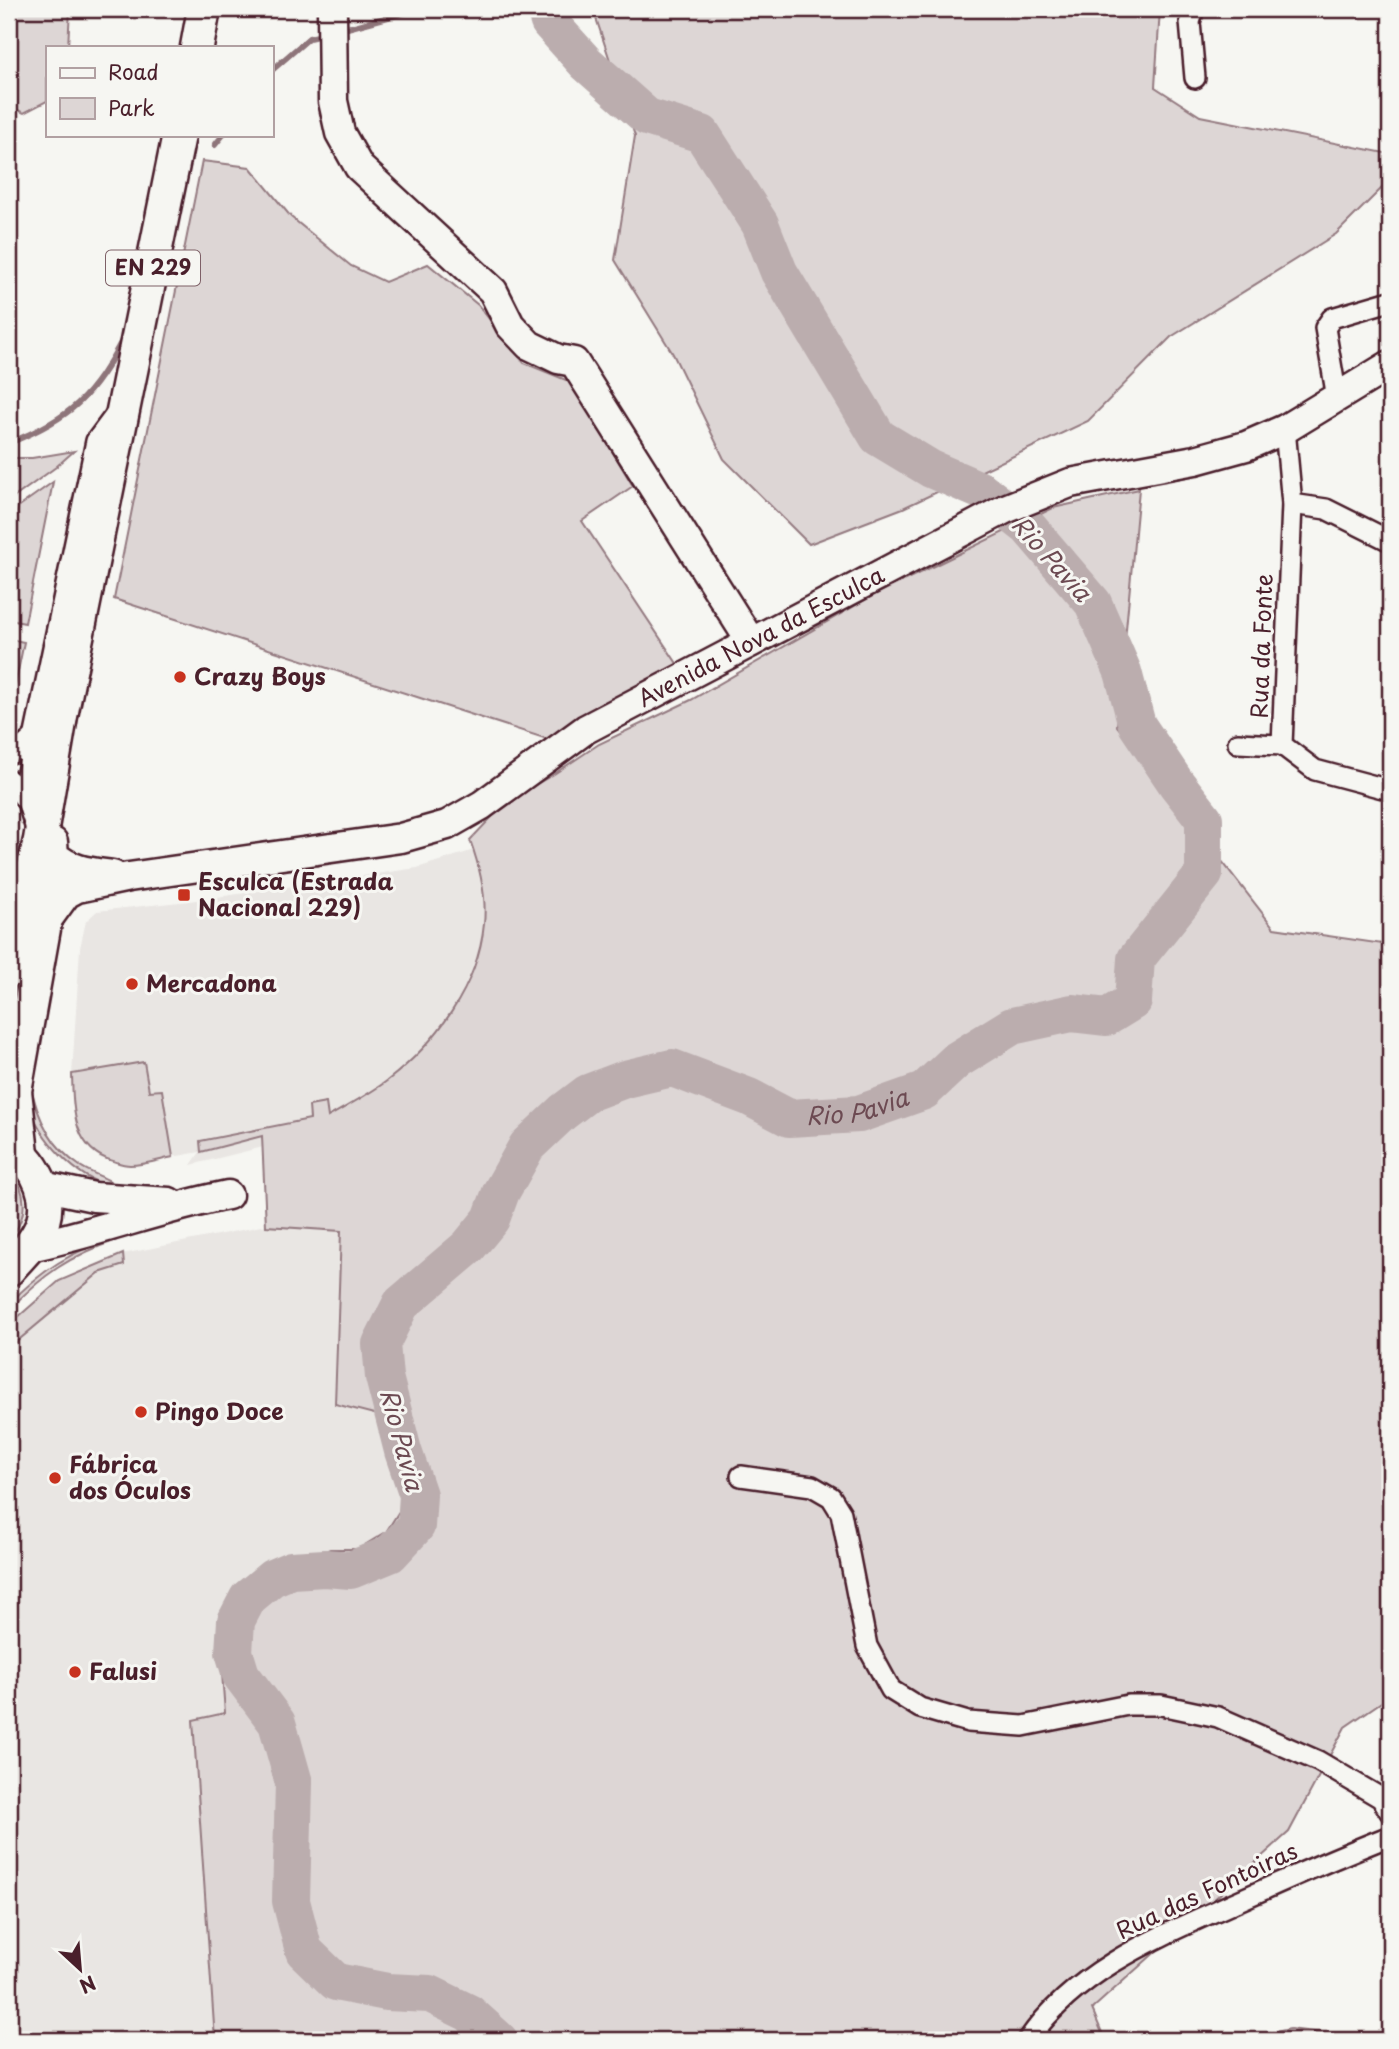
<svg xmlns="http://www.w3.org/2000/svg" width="1399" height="2049" font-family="'Playpen Sans',sans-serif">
<rect width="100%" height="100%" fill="#f6f6f2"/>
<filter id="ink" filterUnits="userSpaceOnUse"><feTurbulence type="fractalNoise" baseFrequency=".0143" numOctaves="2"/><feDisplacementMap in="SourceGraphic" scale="14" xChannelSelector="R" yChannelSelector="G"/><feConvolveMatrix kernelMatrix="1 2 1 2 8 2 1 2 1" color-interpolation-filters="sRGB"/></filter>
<g filter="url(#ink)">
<path fill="#e9e6e3" d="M 474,850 L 482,883 L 485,923 L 477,956 L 459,1000 L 427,1045 L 387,1081 L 327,1117 L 341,1231 L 335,1403 L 382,1416 L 397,1472 L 403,1505 L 386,1532 L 358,1549 L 330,1549 L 297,1562 L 267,1568 L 220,1646 L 225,1713 L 193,1720 L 215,2040 L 9,2040 L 9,1325 L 59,1281 L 123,1254 L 266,1225 L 263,1147 L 191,1165 L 200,1152 L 128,1165 L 100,1158 L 87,1144 L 78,1130 L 73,1111 L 72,1074 L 80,948 L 86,921 L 97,911 L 189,901 L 417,868 Z"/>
<g fill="#ddd6d5" stroke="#947a80" stroke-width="2">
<path d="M 9,9 L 70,9 L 68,47 L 47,47 L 47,101 L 24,113 L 9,106 Z"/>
<path d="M 593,9 L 1160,9 L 1155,87 L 1200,116 L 1390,154 L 1390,180 L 1336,234 L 1171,337 L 1088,421 L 903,508 L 809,544 L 724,459 L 673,354 L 615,260 L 635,136 Z"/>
<path d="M 202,161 L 250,167 L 291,217 L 351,266 L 385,282 L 428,264 L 478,305 L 524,363 L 571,382 L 633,486 L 582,521 L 678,665 L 547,739 L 114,599 Z"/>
<path d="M 74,451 L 56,467 L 9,501 L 9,458 L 32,458 Z"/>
<path d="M 53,482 L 25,623 L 9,620 L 9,551 L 18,507 Z"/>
<path d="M 1139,489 L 1117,726 L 1274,928 L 1390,945 L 1390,1696 L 1345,1727 L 1289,1832 L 1092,2009 L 1105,2040 L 308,2040 L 306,2038 L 297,2040 L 215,2040 L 193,1720 L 225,1713 L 220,1646 L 230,1607 L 267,1568 L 297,1562 L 330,1549 L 358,1549 L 386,1532 L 403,1505 L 397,1472 L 382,1416 L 335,1404 L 341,1231 L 266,1226 L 262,1136 L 201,1152 L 200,1141 L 310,1119 L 309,1106 L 326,1103 L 328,1117 C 348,1105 370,1094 388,1080 C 436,1043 478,986 484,924 C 487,897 479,865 470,840 L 506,802 L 554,774 L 599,744 L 691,700 L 872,596 L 1053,508 Z"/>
<path d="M 9,639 L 24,642 L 9,715 Z"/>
<path d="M 144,1062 L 149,1091 L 162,1090 L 173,1157 C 159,1160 144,1165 130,1165 C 124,1165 119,1163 113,1161 C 73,1150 73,1109 72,1074 Z"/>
<path d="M 30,1082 C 36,1115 51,1147 80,1166 C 89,1172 101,1176 110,1181 L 110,1186 C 77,1179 38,1138 30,1105 C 28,1098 30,1089 30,1082 Z"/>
<path d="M 9,1169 C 28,1191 29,1217 9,1239 Z"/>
<path d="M 116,1237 L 117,1240 C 71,1255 42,1275 9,1310 L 9,1304 C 40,1271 73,1250 116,1237 Z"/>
<path d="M 123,1254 L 124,1265 L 99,1273 L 9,1348 L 9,1325 L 59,1281 Z"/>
<path d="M 1290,2029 L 1374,2040 L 1236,2040 Z"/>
</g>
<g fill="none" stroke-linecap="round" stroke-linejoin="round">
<g stroke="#8e747a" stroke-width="6">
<path d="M 340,30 L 418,9"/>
<path d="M 271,71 L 309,38 L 327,34"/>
<path d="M 215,145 L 223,135"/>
<path d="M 9,443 C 72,418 92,397 124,337"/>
</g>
<path stroke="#bbadae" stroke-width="38" id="s1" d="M 499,2040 L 469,2013 L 430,1994 L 387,1992 L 336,1982 L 304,1951 L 291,1901 L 294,1783 L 277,1723 L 241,1675 L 234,1652 L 236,1621 L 248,1598 L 272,1578 L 291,1570 L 325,1568 L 351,1570 L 390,1554 L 416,1526 L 418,1495 L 403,1451 L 384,1377 L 381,1344 L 401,1304 L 468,1247 L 491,1219 L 501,1192 L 527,1146 L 563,1112 L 588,1093 L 625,1079 L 672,1068 L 749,1097 L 789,1118 L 859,1114 L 924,1091 L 957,1060 L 1012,1026 L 1072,1013 L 1107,1017 L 1133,1001 L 1136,959 L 1204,874 L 1204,819 L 1176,783 L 1137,725 L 1123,672 L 1093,603 L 1028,527 L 982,491 L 931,469 L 878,437 L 779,272 L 760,224 L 702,134 L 647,117 L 586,63 L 549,22 L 545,9"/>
<defs>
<g id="street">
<path d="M 1194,9 L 1190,22 L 1195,78"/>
<path d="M 1337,398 L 1325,328 L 1332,318 L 1390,301"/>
<path d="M 1285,429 L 1292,504 L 1282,745 L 1315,770 L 1390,790"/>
<path d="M 1292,504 L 1326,509 L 1390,541"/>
<path d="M 1238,743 L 1282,745"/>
<path d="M 9,754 L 24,746 L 35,736"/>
<path d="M 9,780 L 28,803"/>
<path d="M 37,832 L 28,804 L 26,777 L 96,441 L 119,410"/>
<path d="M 741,1476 L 812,1486 L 831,1497 L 841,1513 L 867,1646 L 891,1690 L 920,1708 L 968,1722 L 1023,1726 L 1128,1705 L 1161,1705 L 1218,1717 L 1318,1761 L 1381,1798 L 1390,1812"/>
<path d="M 1028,2040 C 1078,1968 1161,1936 1238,1901 C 1289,1878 1339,1856 1390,1836"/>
</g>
<g id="secondary">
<path d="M 332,9 L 333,101 L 340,133 L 359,167 L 493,291 L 510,325 L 529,345 L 558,359 L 574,362 L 751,642"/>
<path d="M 53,842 L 54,855 C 71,871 91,872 113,875"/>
<path id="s2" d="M 45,923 L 66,894 L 77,888 L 129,877 L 401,838 L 447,825 L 482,805 L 586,729 L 1005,509 L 1070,483 L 1195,460 L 1246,446 L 1285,429 L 1390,365"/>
<path d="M 42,1186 L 94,1197 L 169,1202"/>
<path d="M 29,1247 C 97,1233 161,1208 228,1195"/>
</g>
<g id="primary">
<path d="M 197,47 L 204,9"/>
<path d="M 9,971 L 40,840 L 61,716 L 179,135"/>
<path d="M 9,1144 C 37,1164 57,1202 37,1235 C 30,1248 18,1258 9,1269"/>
<path d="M 22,1153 L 15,1091 L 45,923 L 52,856"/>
</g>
</defs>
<use href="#street" stroke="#4a1f2b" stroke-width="24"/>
<use href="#secondary" stroke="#4a1f2b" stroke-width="33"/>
<use href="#primary" stroke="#4a1f2b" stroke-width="37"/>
<use href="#street" stroke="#f6f6f2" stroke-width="19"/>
<use href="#secondary" stroke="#f6f6f2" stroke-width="28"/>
<use href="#primary" stroke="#f6f6f2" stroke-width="32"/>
</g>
</g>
<g fill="#c8321e" stroke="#f6f6f2" stroke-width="2.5">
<circle cx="180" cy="677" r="7"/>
<rect x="177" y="888" width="14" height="14" rx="3.5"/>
<circle cx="132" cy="984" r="7"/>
<circle cx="141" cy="1412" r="7"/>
<circle cx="55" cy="1478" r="7"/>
<circle cx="75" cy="1672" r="7"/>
</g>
<g text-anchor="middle" stroke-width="6" stroke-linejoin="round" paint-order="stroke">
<rect fill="#f6f6f2" stroke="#7e6067" stroke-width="2" x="106" y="250.5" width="94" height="35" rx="5"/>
<g font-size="21" font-weight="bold" fill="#4a1f2b">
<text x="153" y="275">EN 229</text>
</g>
<g font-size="23" fill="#4a1f2b" stroke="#f6f6f2">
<text dy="8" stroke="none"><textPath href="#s2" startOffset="791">Avenida Nova da Esculca</textPath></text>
<text transform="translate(1262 646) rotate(-88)" y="8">Rua da Fonte</text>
<text transform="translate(1207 1891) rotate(-25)" y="8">Rua das Fontoiras</text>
</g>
<g font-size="23" font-weight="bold" fill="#4a1f2b" stroke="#f6f6f2" text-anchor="start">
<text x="194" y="685">Crazy Boys</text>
<text x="198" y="890">Esculca (Estrada<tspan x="198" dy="26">Nacional 229)</tspan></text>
<text x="146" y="992">Mercadona</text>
<text x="155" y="1420">Pingo Doce</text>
<text x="69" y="1473">Fábrica<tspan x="69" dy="26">dos Óculos</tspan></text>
<text x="89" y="1680">Falusi</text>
</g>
<g font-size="24" font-style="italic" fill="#6c4a52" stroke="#f6f6f2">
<text transform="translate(1051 559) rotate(48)" y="8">Rio Pavia</text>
<text dy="8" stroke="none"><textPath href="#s1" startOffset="1592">Rio Pavia</textPath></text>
<text transform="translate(401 1440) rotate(75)" y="8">Rio Pavia</text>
</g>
</g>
<rect width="1399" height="2049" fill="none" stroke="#f6f6f2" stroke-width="35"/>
<rect x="18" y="18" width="1364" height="2014" fill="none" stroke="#4a1f2b" stroke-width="2.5" filter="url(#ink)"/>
<rect x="46" y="46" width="228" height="91" fill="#f6f6f2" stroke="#b1a0a2" stroke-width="2"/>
<rect x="60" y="68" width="35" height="10" fill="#f6f6f2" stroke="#b1a0a2" stroke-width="2"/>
<text x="108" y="80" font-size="21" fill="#4a1f2b">Road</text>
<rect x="60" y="98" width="35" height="21" fill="#ddd6d5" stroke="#b1a0a2" stroke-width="2"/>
<text x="108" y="116" font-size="21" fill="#4a1f2b">Park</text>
<g transform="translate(80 1969) rotate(154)" stroke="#f6f6f2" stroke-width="5" paint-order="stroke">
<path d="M0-5L12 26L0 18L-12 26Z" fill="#4a1f2b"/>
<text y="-10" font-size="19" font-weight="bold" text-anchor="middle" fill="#4a1f2b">N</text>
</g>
</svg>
